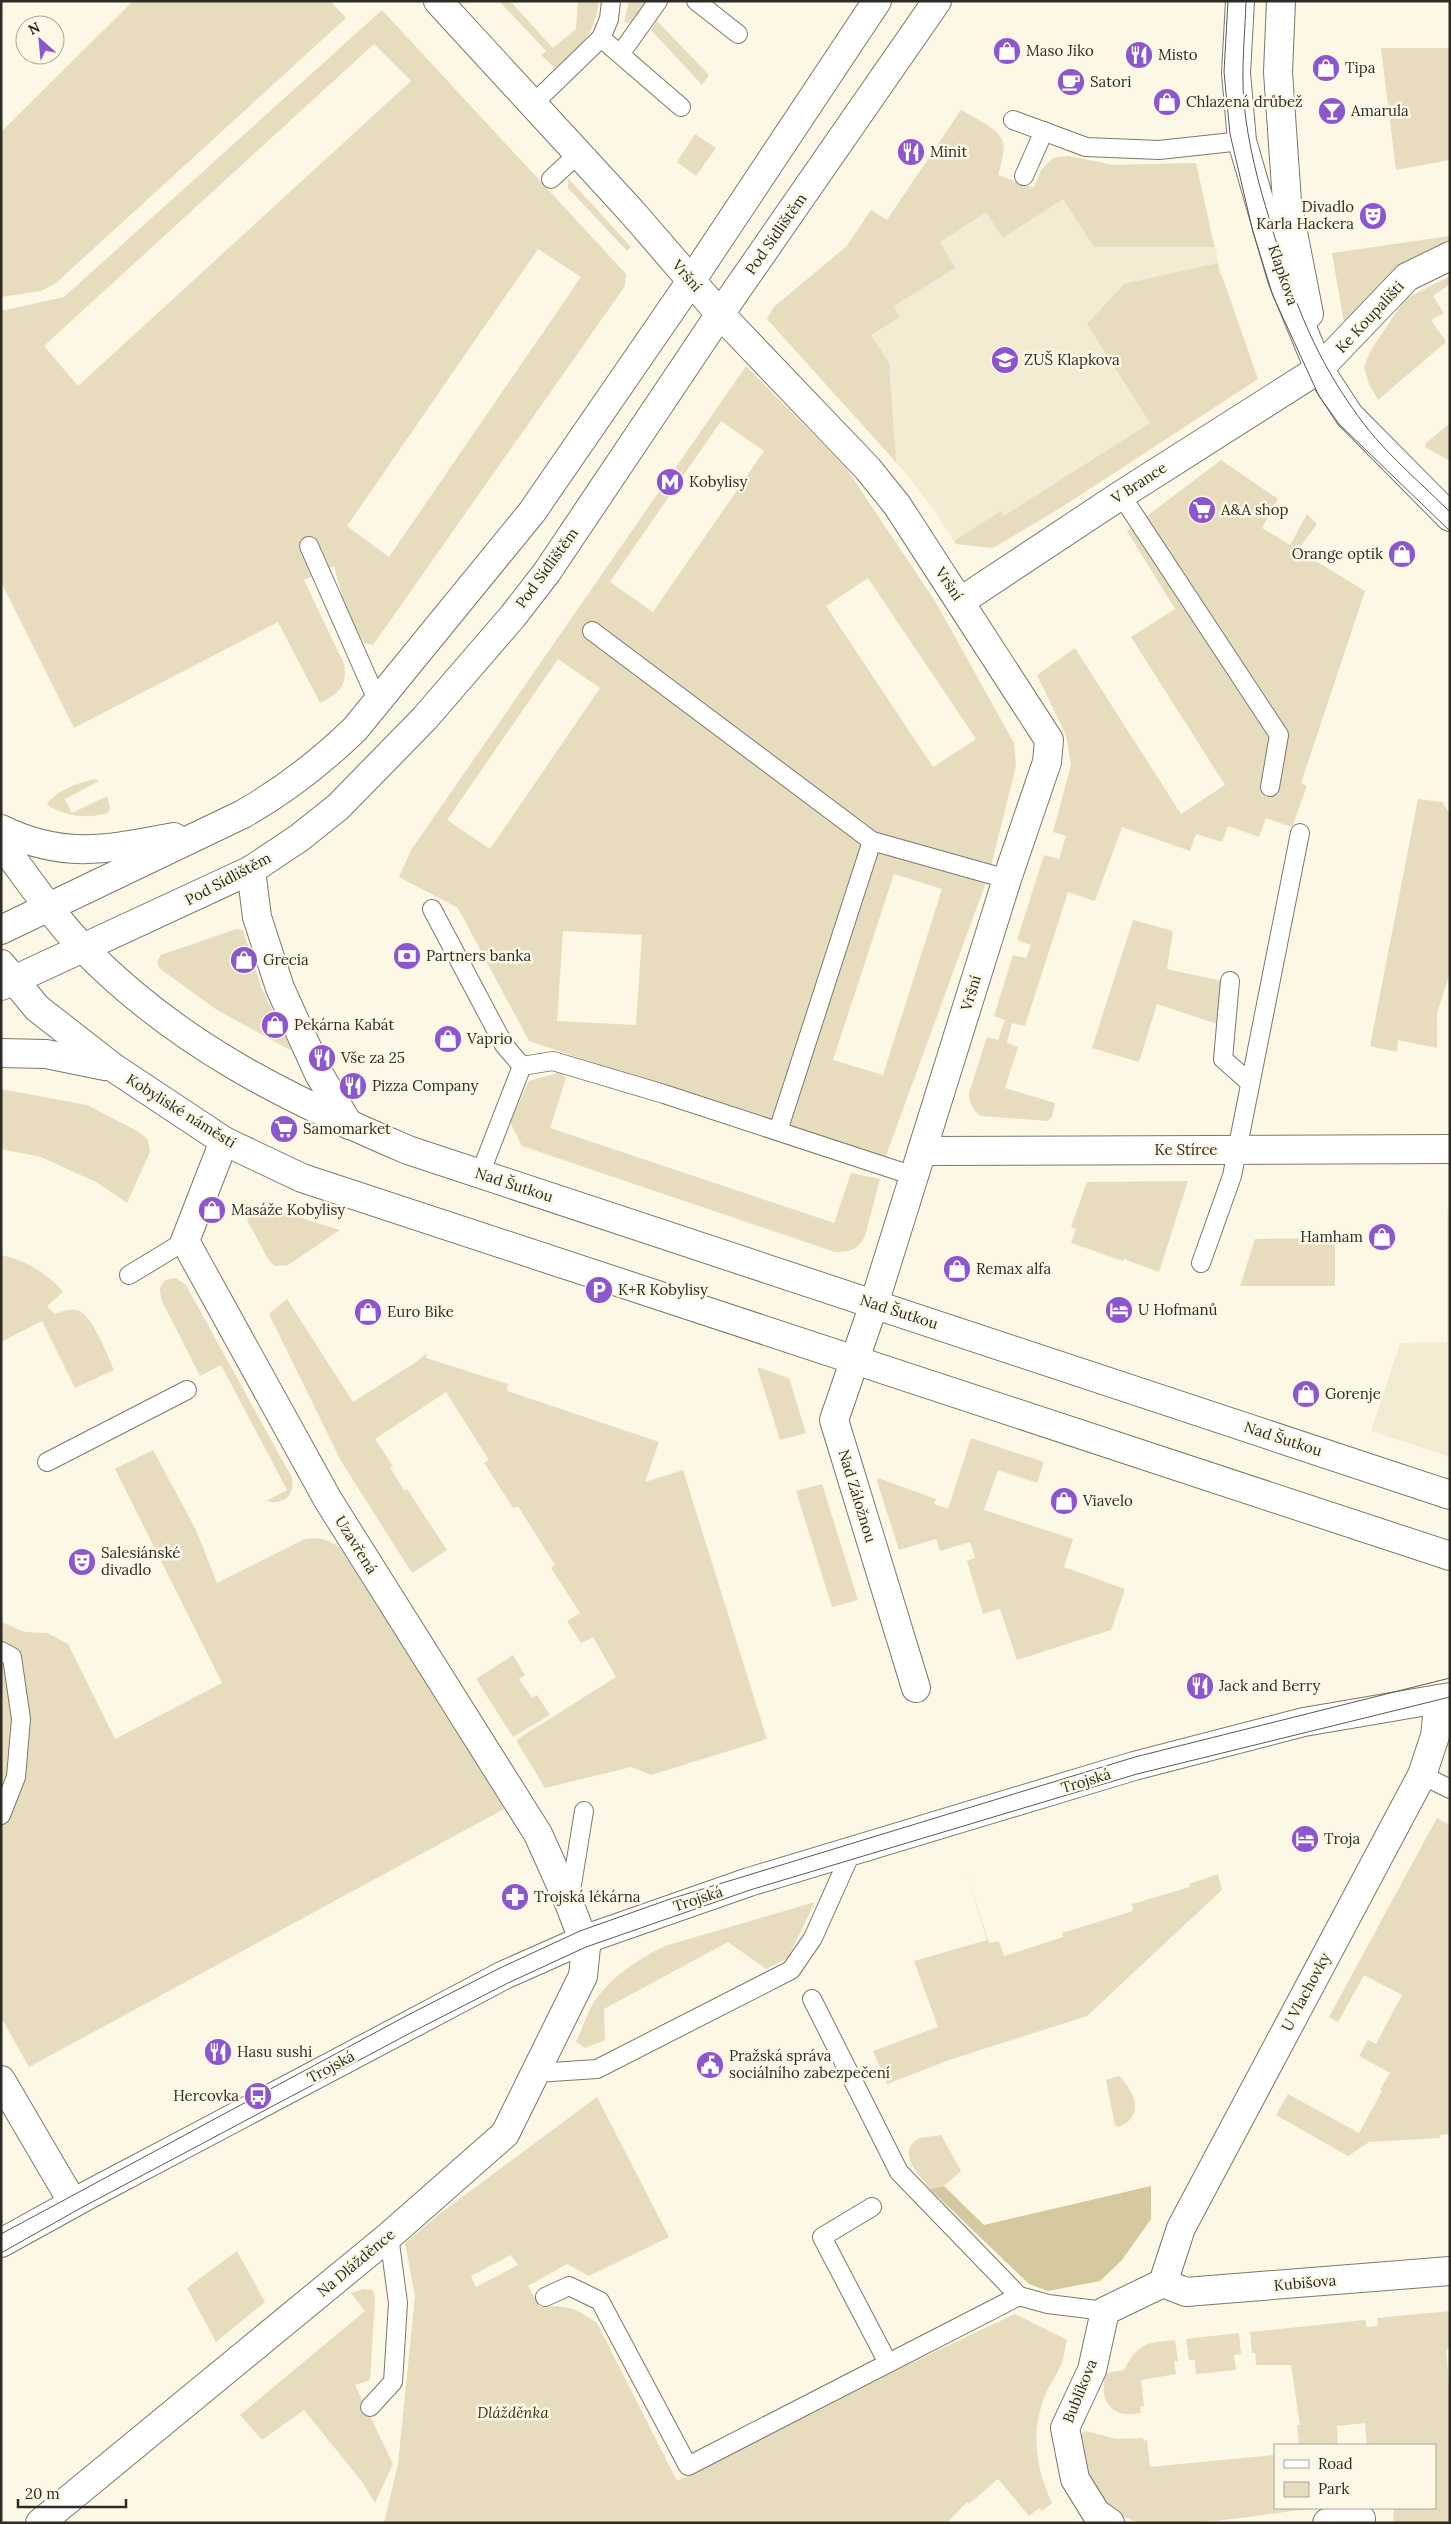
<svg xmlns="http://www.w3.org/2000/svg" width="1451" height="2524" font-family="Lora,serif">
<rect width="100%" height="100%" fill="#fdf7e6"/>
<g fill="#f4ebd3">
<path d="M 961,110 L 994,130 L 1003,140 L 1005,146 L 998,175 L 1034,188 L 1041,170 L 1053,158 L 1068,156 L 1113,165 L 1196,163 L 1221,273 L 1219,274 L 1224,401 L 1062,507 L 993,548 L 956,544 L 931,506 L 902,469 L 767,319 L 774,307 L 847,246 L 871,210 L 887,220 Z"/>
<path d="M 1447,1210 L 1450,1210 L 1450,1457 L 1371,1431 L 1400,1343 L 1447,1342 Z"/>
</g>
<g fill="#e7dcbe" fill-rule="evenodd">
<path d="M 133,1 L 333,1 L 332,3 L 346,18 L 56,283 L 41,291 L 1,297 L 1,132 Z"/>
<path d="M 499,1 L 510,1 L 553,48 L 576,29 L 578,1 L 599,1 C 593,39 582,44 555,68 L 541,55 L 546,51 Z"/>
<path d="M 629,1 L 647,1 L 631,23 L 624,22 Z"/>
<path d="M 382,10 L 626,274 L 625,286 L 373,645 L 364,643 L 348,617 L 334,566 L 304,580 L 344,664 C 348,685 339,694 320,703 L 278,622 L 74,728 L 1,582 L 1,311 L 64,297 ZM 374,44 L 411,81 L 78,386 L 44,346 ZM 538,249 L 581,277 L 389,557 L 347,526 Z"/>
<path d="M 657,21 L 709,75 L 702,85 L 651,30 Z"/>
<path d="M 1381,48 L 1450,48 L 1450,160 L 1396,170 Z"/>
<path d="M 961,110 C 996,131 1012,131 998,175 L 1034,188 L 1041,170 L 1053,158 L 1068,156 L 1113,165 L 1196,163 L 1214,247 L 1094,247 L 1063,199 L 1003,238 L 986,212 L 940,242 L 955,268 L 894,306 L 900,317 L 871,335 L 889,363 L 896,462 L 767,319 L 774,307 L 847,246 L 871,210 L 887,220 Z"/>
<path d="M 695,134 L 716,148 L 696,176 L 677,162 Z"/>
<path d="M 568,178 L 631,247 L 627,251 L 568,188 Z"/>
<path d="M 1450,236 L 1450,243 L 1417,256 L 1392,272 L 1344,323 L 1332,253 Z"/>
<path d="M 1218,263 L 1219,274 L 1221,273 L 1258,379 L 1062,507 L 993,548 L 956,544 L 954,541 L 1001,511 L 1004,516 L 1150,423 L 1087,324 L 1124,284 Z"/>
<path d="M 1450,276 L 1450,284 L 1433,296 L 1444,313 L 1431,320 L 1446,342 L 1378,400 L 1369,384 L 1364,367 L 1371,350 L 1405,299 Z"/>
<path d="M 746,366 L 846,468 L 935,601 L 1014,743 L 1016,766 L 989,874 L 884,1161 L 529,1041 L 458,908 L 399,877 L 411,850 ZM 721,421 L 764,451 L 653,612 L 610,582 ZM 868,578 L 976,739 L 933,767 L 826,606 ZM 558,659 L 600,688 L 490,849 L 447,820 ZM 894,874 L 942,889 L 883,1075 L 833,1060 ZM 563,931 L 642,935 L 636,1025 L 557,1021 Z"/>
<path d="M 1450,423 L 1450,461 L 1425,447 L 1426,443 Z"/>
<path d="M 1221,460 L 1278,499 L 1262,528 L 1290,545 L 1307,514 L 1317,524 L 1298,550 L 1365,591 L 1301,783 L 1307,786 L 1292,827 L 1266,818 L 1259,837 L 1228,826 L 1222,842 L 1196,834 L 1190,851 L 1122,827 L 1095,901 L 1068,892 L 1025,1026 L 1012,1023 L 1007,1043 L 1018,1047 L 1005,1088 L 1055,1103 L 1052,1117 L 1048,1121 L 981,1116 C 973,1111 969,1103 969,1093 L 987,1037 L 998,1040 L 1005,1020 L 994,1016 L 1013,955 L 1026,958 L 1031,945 L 1017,940 L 1044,855 L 1059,859 L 1066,836 L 1053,832 L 1071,765 L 1066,735 L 1037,675 L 1075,648 L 1181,814 L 1225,785 L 1131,637 L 1175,609 L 1127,531 Z"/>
<path d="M 94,779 L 99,781 L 65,799 L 72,813 L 107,796 L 110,807 L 108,813 C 85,819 67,817 47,805 C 53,792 80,782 94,779 Z"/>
<path d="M 1418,799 L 1442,802 L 1450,814 L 1450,973 L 1437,1013 L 1437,1048 L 1398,1040 L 1397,1052 L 1370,1046 Z"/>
<path d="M 1133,920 L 1173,931 L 1167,969 L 1222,981 L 1217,1024 L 1157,1004 L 1139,1062 L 1092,1048 Z"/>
<path d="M 236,929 L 243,930 L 261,987 L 292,1051 L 217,1010 L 159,968 L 157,962 L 161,955 Z"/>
<path d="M 561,1072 L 566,1078 L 550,1128 L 834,1223 L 851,1173 L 880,1179 L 865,1236 C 858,1250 850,1252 835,1252 L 522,1146 L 510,1122 L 529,1081 Z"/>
<path d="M 1,1089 L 87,1105 L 139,1132 L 148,1140 L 150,1152 L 127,1203 L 98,1183 L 41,1157 L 1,1149 Z"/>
<path d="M 1188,1181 L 1159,1272 L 1124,1259 L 1123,1261 L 1071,1243 L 1076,1229 L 1071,1227 L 1087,1182 Z"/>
<path d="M 260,1205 L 340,1230 L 288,1265 L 275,1266 L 268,1259 L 247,1220 Z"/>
<path d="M 1335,1238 L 1335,1286 L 1240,1286 L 1255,1239 Z"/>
<path d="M 1,1255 C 24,1260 49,1274 63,1292 L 47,1306 L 54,1314 C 61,1312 69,1308 77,1310 C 93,1315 107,1355 114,1370 L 75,1388 L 42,1321 L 1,1342 Z"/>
<path d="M 176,1278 L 186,1285 L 292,1478 C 295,1494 284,1506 266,1501 L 287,1490 L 221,1365 L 200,1376 L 161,1299 L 160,1288 L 165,1280 Z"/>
<path d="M 287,1299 L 353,1402 L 416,1362 L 427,1353 L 426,1358 L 508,1384 L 507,1391 L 659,1442 L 645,1482 L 683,1470 L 767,1739 L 651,1775 L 631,1767 L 545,1788 L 516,1740 L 616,1677 L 593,1637 L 581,1643 L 567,1621 L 580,1613 L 551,1568 L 555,1565 L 518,1506 L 513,1508 L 484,1463 L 489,1460 L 446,1392 L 375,1439 L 393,1466 L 390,1468 L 404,1490 L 407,1489 L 447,1550 L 412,1573 L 341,1461 L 269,1314 Z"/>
<path d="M 757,1367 L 789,1378 L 806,1433 L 780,1440 Z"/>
<path d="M 971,1438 L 1044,1462 L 1037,1483 L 998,1470 L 984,1510 L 1073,1539 L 1064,1567 L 1125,1589 L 1111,1630 L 1017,1660 L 1000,1609 L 983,1614 L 967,1561 L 975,1558 L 970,1542 L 940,1551 L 936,1539 L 899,1550 L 877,1481 L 878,1478 L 936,1499 L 934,1504 L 948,1509 Z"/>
<path d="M 153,1450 L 196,1530 L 217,1583 L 305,1539 C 319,1537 328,1539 340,1548 L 474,1757 L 504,1809 L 29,2067 L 1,2017 L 1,1622 L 25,1632 L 47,1633 L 68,1644 L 115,1739 L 222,1683 L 115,1469 Z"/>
<path d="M 822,1484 L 858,1600 L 832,1607 L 796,1491 Z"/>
<path d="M 513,1655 L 525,1675 L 519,1679 L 532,1698 L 537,1695 L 550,1715 L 513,1737 L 476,1679 Z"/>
<path d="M 1437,1818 L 1450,1825 L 1450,2134 L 1440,2135 L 1440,2138 L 1369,2142 L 1348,2156 L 1276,2115 L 1288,2094 L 1359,2133 L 1382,2091 L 1380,2089 L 1390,2073 L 1359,2056 L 1368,2040 L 1376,2044 L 1402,1995 L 1364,1975 L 1338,2022 L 1329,2017 Z"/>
<path d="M 966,1872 L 989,1943 L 999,1941 L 1004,1956 L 1063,1937 L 1062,1933 L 1133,1911 L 1132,1904 L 1190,1887 L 1189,1884 L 1218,1874 L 1222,1890 L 1087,2016 L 949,2060 L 887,2084 L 873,2051 L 938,2027 L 914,1961 L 987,1940 Z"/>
<path d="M 815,1902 L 788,1958 L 766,1969 L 728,1942 L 604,2009 L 605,2040 L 585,2048 L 576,2042 C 582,2029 587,2014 594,2002 C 611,1977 638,1959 665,1946 Z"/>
<path d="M 1119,2076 C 1135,2092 1145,2116 1119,2127 L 1115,2125 L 1106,2080 Z"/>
<path d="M 597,2097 L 669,2237 L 589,2276 L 567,2264 L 528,2286 L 540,2307 C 568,2305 573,2307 597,2323 L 677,2481 L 890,2373 L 1015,2314 L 1067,2340 C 1065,2346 1065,2350 1064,2355 C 1063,2366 1052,2380 1047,2391 C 1030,2429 1035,2467 1052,2503 L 1042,2511 L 1039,2508 L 1029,2516 L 998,2479 L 969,2504 L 967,2502 L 947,2523 L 384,2523 L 398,2464 L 415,2296 L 405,2243 L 438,2215 ZM 511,2255 L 518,2265 L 476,2287 L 471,2276 Z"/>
<path d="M 941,2135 L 961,2171 L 944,2186 L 930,2189 C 921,2177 895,2152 918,2139 C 923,2136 934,2137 941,2135 Z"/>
<path d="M 237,2251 L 265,2302 L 216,2342 L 187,2288 Z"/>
<path d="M 363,2289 L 373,2290 L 375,2300 L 370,2380 L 355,2385 L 393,2464 L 375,2503 L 363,2483 L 304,2410 L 262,2440 L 240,2415 L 365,2311 L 351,2293 Z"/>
<path d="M 1450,2311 L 1450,2348 L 1446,2349 L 1450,2396 L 1450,2523 L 1393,2523 L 1394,2508 L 1435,2508 L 1435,2445 L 1367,2445 L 1365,2423 L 1337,2426 L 1338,2445 L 1299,2445 L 1297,2425 L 1300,2425 L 1291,2365 L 1256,2365 L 1255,2353 L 1252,2353 L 1250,2332 L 1365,2320 L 1367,2327 L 1378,2326 L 1377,2318 Z"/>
<path d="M 1239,2333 L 1241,2354 L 1234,2355 L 1236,2370 L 1196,2374 L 1195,2360 L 1189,2360 L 1186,2339 Z"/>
<path d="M 1175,2340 L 1178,2361 L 1174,2361 L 1176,2374 L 1141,2380 L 1144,2406 L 1140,2407 L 1141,2413 C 1111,2419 1098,2401 1106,2373 L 1124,2370 C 1139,2342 1146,2343 1175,2340 Z"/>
<path d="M 1086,2431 L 1116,2439 L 1143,2438 L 1144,2441 L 1147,2440 L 1150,2467 L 1275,2455 L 1275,2508 L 1318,2508 C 1269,2513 1219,2523 1170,2523 C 1160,2523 1149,2524 1139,2522 C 1101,2514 1079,2469 1082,2433 Z"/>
</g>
<path fill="#d5c79e" d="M 944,2186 L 984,2225 L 1151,2186 L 1151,2219 L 1122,2260 L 1100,2281 L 1048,2291 L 1029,2284 L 930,2189 Z"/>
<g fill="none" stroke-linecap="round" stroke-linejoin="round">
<defs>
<g id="service">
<path d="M 696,1 L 738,34"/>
<path d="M 601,38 L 681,107"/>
<path d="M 621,53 L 658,1"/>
<path d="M 534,103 L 601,38 L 609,19 L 611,1"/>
<path d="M 1013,120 L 1086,147 L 1159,150 L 1242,141"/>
<path d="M 1024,176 L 1044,131"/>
<path d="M 551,179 L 579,153"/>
<path d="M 1121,495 L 1279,735 L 1270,787"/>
<path d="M 309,546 L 378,702"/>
<path d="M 592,631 L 872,841 L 1007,879"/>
<path d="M 432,909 L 504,1045 L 522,1066 L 480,1174"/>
<path d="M 1230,981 L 1223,1059 L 1249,1082"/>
<path d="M 522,1066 L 553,1061 L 664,1094 L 914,1176"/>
<path d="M 778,1131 L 872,841"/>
<path d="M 1201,1263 L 1232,1176 L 1300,833"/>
<path d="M 129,1275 L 185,1241"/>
<path d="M 47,1462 L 187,1390"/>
<path d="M 1,1651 L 12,1657 L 21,1719 L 16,1777 L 1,1815"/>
<path d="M 1422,1775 L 1450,1789"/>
<path d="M 569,1903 L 584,1811"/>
<path d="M 812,1999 L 899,2172 L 1019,2296 L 1048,2304 L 1105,2311"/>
<path d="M 536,2073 L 597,2069 L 791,1970 L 813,1938 L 851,1853"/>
<path d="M 872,2207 L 822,2237 L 888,2363"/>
<path d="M 545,2297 L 569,2286 L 600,2301 L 688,2466 L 1019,2296"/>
<path d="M 370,2407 L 393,2382 L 398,2303 L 389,2236"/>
</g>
<g id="minor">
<path d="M 438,1 L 632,212 L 720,314 L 868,469 L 897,505 L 1049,740 L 1047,762 L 1007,879 L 874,1304 L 834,1420 L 916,1688"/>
<path d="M 1240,1 L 1236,73 L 1242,141 L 1282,279 L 1319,369 L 1349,415 L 1450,517"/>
<path d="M 1281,1 L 1278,72 L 1287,202 L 1309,314"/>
<path d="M 961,601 L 1121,495 L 1319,369 L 1407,277 L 1450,256"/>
<path d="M 922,1151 L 1450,1149"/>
<path d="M 1,2080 L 73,2203"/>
<path d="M 1,2243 L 88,2195 L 504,1975 L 583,1940 L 749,1882 L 1134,1766 L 1304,1722 L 1450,1697"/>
<path d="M 1163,2283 L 1181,2228 L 1422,1775 L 1435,1736 L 1439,1699"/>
<path d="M 1163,2283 L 1186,2292 L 1450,2271"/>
<path d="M 40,2523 L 389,2236 L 505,2134 L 583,1976 L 586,1947 L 569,1903 L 538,1834 L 328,1500 L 185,1241 L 224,1141"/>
<path d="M 1110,2523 L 1096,2513 L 1075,2479 L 1065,2428 L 1092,2370 L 1105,2311 L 1163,2283"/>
<path d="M 1327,2523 L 1361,2519"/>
</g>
<g id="secondary">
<path d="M 1,829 C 64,860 109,849 174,837"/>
<path d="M 1,843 C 28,879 54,918 85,950 C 178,1045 288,1099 408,1150 L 1450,1495"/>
<path d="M 251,870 L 257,917 L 280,988 L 319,1074 L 349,1125"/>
<path d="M 1,930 L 243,814 C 285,790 321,762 355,729 L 532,512 L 691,281 L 877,1"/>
<path d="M 1,964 L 37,1008 L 114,1068 L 224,1141 L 302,1178 L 1450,1556"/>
<path d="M 1,986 L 251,870 L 299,838 L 338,807 L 425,718 L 513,616 L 547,572 L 720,314 L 937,1"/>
<path d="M 1,1053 L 46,1054 L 105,1066"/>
</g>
</defs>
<use href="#service" stroke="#7d7869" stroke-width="20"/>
<use href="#minor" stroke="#7d7869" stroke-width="30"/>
<use href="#secondary" stroke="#7d7869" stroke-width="30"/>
<use href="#service" stroke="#fff" stroke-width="18"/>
<use href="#minor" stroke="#fff" stroke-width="28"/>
<use href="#secondary" stroke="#fff" stroke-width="28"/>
<g stroke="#5b584f" stroke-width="1">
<path d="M 1228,1 L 1224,72 L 1230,134 L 1253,232 L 1273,296 L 1319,396 L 1339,424 L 1450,531"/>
<path d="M 1246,1 C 1245,35 1241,70 1244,103 C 1248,144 1258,183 1270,221 C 1293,301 1316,362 1367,428 C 1390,457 1424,486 1450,512"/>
<path d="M 1,2234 L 406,2016 L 500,1968 L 580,1931 L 670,1899 L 1135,1757 L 1450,1678"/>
<path d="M 1,2253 L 79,2209 L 416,2030 L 508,1983 L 586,1947 L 750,1890 L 1137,1774 L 1450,1697"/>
</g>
</g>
<defs>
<symbol id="shop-disc" viewBox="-11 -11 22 22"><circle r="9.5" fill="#8c56ce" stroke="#fdf7e6"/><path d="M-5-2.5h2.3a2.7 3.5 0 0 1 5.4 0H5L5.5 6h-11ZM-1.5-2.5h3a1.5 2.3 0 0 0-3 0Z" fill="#fff"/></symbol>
<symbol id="restaurant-disc" viewBox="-11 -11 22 22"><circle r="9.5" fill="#8c56ce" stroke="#fdf7e6"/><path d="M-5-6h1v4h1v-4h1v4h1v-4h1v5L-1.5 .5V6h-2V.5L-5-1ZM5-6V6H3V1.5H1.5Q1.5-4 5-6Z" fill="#fff"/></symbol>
<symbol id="cafe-disc" viewBox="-11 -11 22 22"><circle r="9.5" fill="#8c56ce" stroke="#fdf7e6"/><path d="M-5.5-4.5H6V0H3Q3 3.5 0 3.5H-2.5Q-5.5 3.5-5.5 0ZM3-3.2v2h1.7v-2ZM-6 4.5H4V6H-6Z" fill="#fff"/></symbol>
<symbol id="bar-disc" viewBox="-11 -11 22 22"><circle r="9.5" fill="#8c56ce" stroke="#fdf7e6"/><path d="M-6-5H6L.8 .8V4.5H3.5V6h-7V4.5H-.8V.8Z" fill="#fff"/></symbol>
<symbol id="theatre-disc" viewBox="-11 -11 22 22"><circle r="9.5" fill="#8c56ce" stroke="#fdf7e6"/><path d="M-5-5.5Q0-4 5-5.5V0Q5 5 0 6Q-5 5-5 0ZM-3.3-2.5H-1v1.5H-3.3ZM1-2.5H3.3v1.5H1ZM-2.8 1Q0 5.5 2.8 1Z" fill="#fff"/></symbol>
<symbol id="school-disc" viewBox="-11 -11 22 22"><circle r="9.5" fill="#8c56ce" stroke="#fdf7e6"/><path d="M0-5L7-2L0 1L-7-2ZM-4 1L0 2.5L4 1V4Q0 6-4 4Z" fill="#fff"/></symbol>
<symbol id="metro-disc" viewBox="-11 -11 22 22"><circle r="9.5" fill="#8c56ce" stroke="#fdf7e6"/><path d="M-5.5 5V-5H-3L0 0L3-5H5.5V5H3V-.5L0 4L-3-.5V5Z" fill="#fff"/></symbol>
<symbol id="supermarket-disc" viewBox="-11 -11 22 22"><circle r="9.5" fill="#8c56ce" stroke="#fdf7e6"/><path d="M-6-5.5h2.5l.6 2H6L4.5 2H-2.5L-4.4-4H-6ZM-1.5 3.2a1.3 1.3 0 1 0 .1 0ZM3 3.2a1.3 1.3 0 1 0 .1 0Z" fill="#fff"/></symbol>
<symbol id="bank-disc" viewBox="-11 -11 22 22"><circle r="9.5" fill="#8c56ce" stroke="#fdf7e6"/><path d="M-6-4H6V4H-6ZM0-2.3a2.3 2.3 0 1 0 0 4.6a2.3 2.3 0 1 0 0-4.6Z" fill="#fff"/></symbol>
<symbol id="parking-disc" viewBox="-11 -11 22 22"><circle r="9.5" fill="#8c56ce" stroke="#fdf7e6"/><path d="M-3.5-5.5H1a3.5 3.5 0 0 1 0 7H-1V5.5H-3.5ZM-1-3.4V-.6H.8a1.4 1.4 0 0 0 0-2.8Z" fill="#fff"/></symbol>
<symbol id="hotel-disc" viewBox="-11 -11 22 22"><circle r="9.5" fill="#8c56ce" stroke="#fdf7e6"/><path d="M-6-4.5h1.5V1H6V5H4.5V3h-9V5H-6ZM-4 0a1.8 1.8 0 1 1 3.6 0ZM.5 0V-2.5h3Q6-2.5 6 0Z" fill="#fff"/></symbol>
<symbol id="pharmacy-disc" viewBox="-11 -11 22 22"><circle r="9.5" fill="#8c56ce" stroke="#fdf7e6"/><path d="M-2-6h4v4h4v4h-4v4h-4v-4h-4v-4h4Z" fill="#fff"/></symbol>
<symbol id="civic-disc" viewBox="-11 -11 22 22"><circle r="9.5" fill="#8c56ce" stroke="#fdf7e6"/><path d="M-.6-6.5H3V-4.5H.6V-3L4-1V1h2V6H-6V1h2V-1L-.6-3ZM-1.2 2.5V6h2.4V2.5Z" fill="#fff"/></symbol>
<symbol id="bus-disc" viewBox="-11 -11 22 22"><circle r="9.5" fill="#8c56ce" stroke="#fdf7e6"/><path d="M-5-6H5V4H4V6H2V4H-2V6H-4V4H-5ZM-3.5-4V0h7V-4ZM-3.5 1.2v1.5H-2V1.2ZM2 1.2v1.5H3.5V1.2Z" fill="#fff"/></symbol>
</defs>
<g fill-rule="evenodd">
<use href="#shop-disc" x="991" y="35" width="32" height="32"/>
<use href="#restaurant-disc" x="1123" y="39" width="32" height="32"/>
<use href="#shop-disc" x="1310" y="52" width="32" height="32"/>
<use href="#cafe-disc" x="1055" y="66" width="32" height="32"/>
<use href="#shop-disc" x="1151" y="86" width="32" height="32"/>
<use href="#bar-disc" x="1316" y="95" width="32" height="32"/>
<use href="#restaurant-disc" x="895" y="136" width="32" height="32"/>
<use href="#theatre-disc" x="1357" y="200" width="32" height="32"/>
<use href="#school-disc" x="989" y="344" width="32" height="32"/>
<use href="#metro-disc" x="654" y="466" width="32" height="32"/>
<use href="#supermarket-disc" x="1186" y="494" width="32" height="32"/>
<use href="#shop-disc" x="1386" y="538" width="32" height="32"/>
<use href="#bank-disc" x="391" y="940" width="32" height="32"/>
<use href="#shop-disc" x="228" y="944" width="32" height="32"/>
<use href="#shop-disc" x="259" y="1009" width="32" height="32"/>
<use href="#shop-disc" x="432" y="1023" width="32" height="32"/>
<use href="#restaurant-disc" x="306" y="1042" width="32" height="32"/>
<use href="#restaurant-disc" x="337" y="1070" width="32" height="32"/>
<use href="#supermarket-disc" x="268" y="1113" width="32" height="32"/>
<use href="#shop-disc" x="196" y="1194" width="32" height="32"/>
<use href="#shop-disc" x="1366" y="1221" width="32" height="32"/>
<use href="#shop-disc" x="941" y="1253" width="32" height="32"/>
<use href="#parking-disc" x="583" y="1274" width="32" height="32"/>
<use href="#hotel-disc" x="1103" y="1294" width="32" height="32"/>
<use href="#shop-disc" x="352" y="1296" width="32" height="32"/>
<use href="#shop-disc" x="1290" y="1378" width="32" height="32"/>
<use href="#shop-disc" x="1048" y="1485" width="32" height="32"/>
<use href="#theatre-disc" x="66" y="1546" width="32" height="32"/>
<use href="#restaurant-disc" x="1184" y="1670" width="32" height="32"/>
<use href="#hotel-disc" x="1289" y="1823" width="32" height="32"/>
<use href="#pharmacy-disc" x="499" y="1881" width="32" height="32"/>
<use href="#restaurant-disc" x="202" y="2036" width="32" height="32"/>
<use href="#civic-disc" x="694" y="2049" width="32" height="32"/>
<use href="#bus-disc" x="242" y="2080" width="32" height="32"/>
</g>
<g text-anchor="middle" stroke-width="5" stroke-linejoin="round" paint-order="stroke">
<g font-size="15" fill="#2e2b25" stroke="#fdf7e6" text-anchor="start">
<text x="1026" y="56">Maso Jiko</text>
<text x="1158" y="60">Misto</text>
<text x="1345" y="73">Tipa</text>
<text x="1090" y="87">Satori</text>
<text x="1186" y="107">Chlazená drůbež</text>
<text x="1351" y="116">Amarula</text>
<text x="930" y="157">Minit</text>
<text x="1354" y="212" text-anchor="end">Divadlo<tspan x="1354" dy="17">Karla Hackera</tspan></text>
<text x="1024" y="365">ZUŠ Klapkova</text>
<text x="689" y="487">Kobylisy</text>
<text x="1221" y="515">A&amp;A shop</text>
<text x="1383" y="559" text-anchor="end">Orange optik</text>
<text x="426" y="961">Partners banka</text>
<text x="263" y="965">Grecia</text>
<text x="294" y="1030">Pekárna Kabát</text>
<text x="467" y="1044">Vaprio</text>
<text x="341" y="1063">Vše za 25</text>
<text x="372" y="1091">Pizza Company</text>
<text x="303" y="1134">Samomarket</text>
<text x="231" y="1215">Masáže Kobylisy</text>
<text x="1363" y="1242" text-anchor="end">Hamham</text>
<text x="976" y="1274">Remax alfa</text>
<text x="618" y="1295">K+R Kobylisy</text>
<text x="1138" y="1315">U Hofmanů</text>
<text x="387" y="1317">Euro Bike</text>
<text x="1325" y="1399">Gorenje</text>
<text x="1083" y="1506">Viavelo</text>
<text x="101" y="1558">Salesiánské<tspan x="101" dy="17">divadlo</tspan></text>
<text x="1219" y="1691">Jack and Berry</text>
<text x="1324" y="1844">Troja</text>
<text x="534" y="1902">Trojská lékárna</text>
<text x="237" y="2057">Hasu sushi</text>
<text x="729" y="2061">Pražská správa<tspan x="729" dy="17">sociálního zabezpečení</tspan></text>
<text x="239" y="2101" text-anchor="end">Hercovka</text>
</g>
<g font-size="15" fill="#2e2b25" stroke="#fdf7e6">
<text transform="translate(776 234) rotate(-55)" y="5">Pod Sídlištěm</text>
<text transform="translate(1283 275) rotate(71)" y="5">Klapkova</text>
<text transform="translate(687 276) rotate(49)" y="5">Vršní</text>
<text transform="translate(1370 317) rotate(-47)" y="5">Ke Koupališti</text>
<text transform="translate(1139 483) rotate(-33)" y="5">V Brance</text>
<text transform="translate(547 568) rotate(-54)" y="5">Pod Sídlištěm</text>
<text transform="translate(949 584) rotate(56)" y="5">Vršní</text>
<text transform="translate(228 879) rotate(-28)" y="5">Pod Sídlištěm</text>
<text transform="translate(971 993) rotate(-73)" y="5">Vršní</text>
<text transform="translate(181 1111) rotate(32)" y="5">Kobyliské náměstí</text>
<text x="1186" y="1155">Ke Stírce</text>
<text transform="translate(514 1185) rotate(18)" y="5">Nad Šutkou</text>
<text transform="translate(899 1312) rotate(18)" y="5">Nad Šutkou</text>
<text transform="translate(1283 1439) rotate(18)" y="5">Nad Šutkou</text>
<text transform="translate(857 1496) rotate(73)" y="5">Nad Záložnou</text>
<text transform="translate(356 1545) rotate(58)" y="5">Uzavřená</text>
<text transform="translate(1086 1781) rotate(-17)" y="5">Trojská</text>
<text transform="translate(698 1899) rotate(-18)" y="5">Trojská</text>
<text transform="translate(1306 1992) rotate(-62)" y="5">U Vlachovky</text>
<text transform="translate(331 2067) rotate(-28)" y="5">Trojská</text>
<text transform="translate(356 2263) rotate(-40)" y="5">Na Dlážděnce</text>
<text transform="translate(1305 2283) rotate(-5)" y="5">Kubišova</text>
<text transform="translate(1080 2391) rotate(-68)" y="5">Bublíkova</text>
</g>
<g font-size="15" font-style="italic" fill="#3c310f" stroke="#fdf7e6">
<text x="513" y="2418">Dlážděnka</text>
</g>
</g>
<rect width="1451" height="2524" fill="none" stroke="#2e2b25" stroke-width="5"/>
<rect x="1274" y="2444" width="162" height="65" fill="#fdf7e6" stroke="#aaa599"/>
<rect x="1284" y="2460" width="25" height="8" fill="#ffffff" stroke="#aaa599"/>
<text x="1318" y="2469" font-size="15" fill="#2e2b25">Road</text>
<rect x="1284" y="2482" width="25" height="15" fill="#e7dcbe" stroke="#aaa599"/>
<text x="1318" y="2494" font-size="15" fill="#2e2b25">Park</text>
<g transform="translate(40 40) rotate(333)"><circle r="24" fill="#fdf7e6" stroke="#aaa599"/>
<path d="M0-4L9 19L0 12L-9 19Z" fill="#8c56ce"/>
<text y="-8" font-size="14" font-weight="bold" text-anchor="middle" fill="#2e2b25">N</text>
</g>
<path d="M18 2499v8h108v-8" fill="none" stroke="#2e2b25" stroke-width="2.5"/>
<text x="25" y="2499" font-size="15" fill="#2e2b25" stroke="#fdf7e6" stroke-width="4" paint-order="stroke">20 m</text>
</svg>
